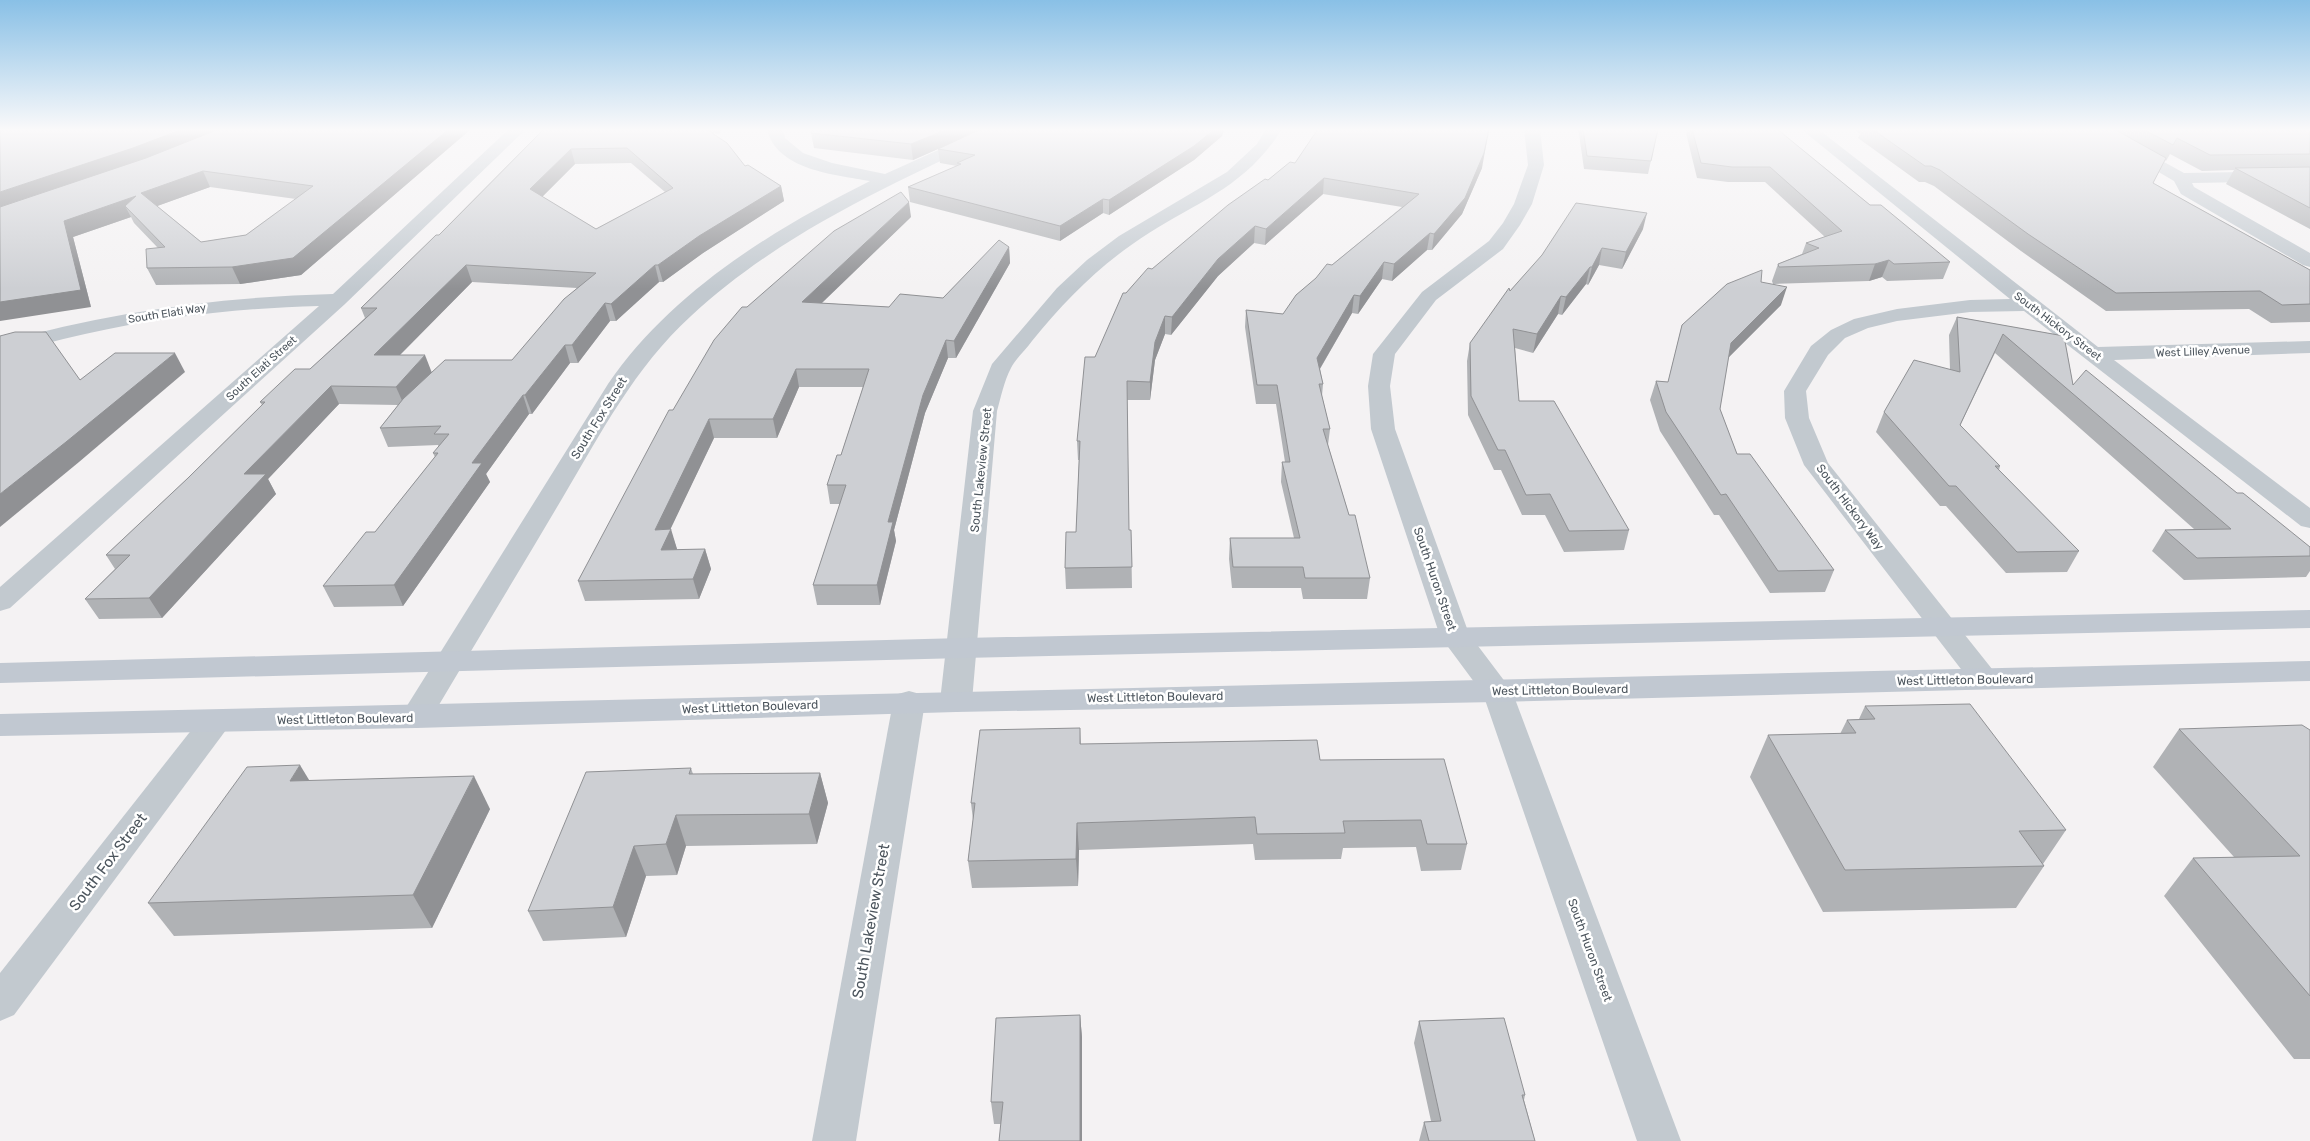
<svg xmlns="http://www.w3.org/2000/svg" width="2310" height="1141" font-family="Rubik,sans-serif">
<rect width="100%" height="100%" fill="#f4f2f3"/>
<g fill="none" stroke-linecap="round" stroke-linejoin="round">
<g fill="#c2c9cf" fill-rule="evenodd">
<path d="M 509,129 L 526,129 L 345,304 L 10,608 L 0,611 L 0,587 L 319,306 C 240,308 162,317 85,334 C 56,340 28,349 0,356 L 0,343 C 109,312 219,297 333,294 Z"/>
<path d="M 767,129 L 783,129 L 785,138 L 803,153 L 832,163 L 885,174 L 985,129 L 1005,129 L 1002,132 C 892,184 782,232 691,316 C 635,367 601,433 563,497 C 518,573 472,649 427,725 L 416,728 L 405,725 L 400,717 L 405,709 L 608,384 C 671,292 772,230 870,181 C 836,175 776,170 767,129 Z"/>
<path d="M 1266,129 L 1282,129 C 1247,185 1202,200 1149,233 C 1103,262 1066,299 1032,341 C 1026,350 1016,358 1011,368 C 1004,381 1001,397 997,411 L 972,701 L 967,709 L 956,712 L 945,709 L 940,701 L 973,411 L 992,364 L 1057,288 L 1087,260 L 1119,236 L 1227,172 L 1257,144 Z"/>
<path d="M 1524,129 L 1540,129 L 1544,165 L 1532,204 L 1520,225 L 1503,249 L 1436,300 L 1395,354 L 1390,386 L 1395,429 L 1469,634 L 1512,691 L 1681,1141 L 1637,1141 L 1483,694 L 1440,636 L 1371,429 L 1368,386 L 1373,354 L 1422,292 L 1489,241 L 1503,223 L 1514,204 L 1528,165 Z"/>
<path d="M 1801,129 L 1818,129 L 2098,347 L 2310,341 L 2310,353 L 2114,360 L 2310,508 L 2310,528 L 2301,526 L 2024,311 L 1970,312 L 1897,321 L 1868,328 L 1845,338 L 1828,355 L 1806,391 L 1809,418 L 1828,463 L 2000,679 L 1996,686 L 1985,689 L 1974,686 L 1804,465 L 1785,418 L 1784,391 L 1811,346 L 1831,330 L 1854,319 L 1897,309 L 1970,300 L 2010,299 Z"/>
<path d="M 2085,129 L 2104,129 L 2184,173 L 2310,171 L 2310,181 L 2192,183 L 2194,187 L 2310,253 L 2310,267 L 2303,265 L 2181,194 L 2174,181 Z"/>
<path d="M 909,691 L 920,694 L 925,702 L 856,1141 L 812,1141 L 893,702 L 898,694 Z"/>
<path d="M 215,711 L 226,714 L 231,722 L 226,730 L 14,1015 L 0,1021 L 0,973 L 204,714 Z"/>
</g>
<g fill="#c1c8d1" fill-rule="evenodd">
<path d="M 2310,610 L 2310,628 L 963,658 L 0,683 L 0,663 L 963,638 Z"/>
<path d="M 2310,661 L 2310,681 L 1497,702 L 956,712 L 416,728 L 0,736 L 0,714 Z"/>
</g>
</g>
<g fill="#b0b2b5" fill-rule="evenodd">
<path d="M 0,129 L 471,129 L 301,275 L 240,284 L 156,285 L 147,268 L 158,248 L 134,223 L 131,217 L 73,237 L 91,307 ZM 210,187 L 296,199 L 246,235 L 201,242 L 157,206 Z"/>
<path d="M 544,129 L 722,129 L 719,134 L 712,133 L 745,166 L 781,186 L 784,201 L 703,253 L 663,282 L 659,282 L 616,321 L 610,321 L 578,363 L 570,363 L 532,414 L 529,414 L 486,474 L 490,482 L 403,606 L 334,607 L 323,586 L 375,532 L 435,457 L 433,453 L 439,447 L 438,445 L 388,447 L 380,428 L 398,405 L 339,404 L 268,479 L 276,494 L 162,618 L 99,619 L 85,599 L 115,569 L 106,555 L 188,478 L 262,405 L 260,402 L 310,369 L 365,318 L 361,308 L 439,235 ZM 631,163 L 665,192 L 596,229 L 542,197 L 575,164 ZM 472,282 L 577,288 L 512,360 L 431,372 L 400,355 Z"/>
<path d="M 813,129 L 1224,129 L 1222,136 L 1194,160 L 1109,215 L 1103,213 L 1060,241 L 910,202 L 908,187 L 957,166 L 940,163 L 938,149 L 953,142 L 913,160 L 814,148 L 811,133 Z"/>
<path d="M 1577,129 L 1658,129 L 1648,174 L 1584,169 L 1579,134 Z"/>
<path d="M 1687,129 L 1777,129 L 1870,205 L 1950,262 L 1943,279 L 1887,281 L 1882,277 L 1869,281 L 1773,284 L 1772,281 L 1778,264 L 1802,254 L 1806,243 L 1825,237 L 1765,182 L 1728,182 L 1697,178 L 1686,133 Z"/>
<path d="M 1852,129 L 2310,129 L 2310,229 L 2226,184 L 2234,170 L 2202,171 L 2170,154 L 2166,161 L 2165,160 L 2153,183 L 2310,270 L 2310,322 L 2271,323 L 2249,309 L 2106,311 L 2021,251 L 1934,186 L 1925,182 L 1919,182 L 1858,138 L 1860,134 Z"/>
<path d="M 1295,163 L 1482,168 L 1462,214 L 1432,250 L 1427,250 L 1392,281 L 1382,279 L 1358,314 L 1352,313 L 1320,369 L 1323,384 L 1322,396 L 1330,429 L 1328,445 L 1349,515 L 1370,578 L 1367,599 L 1303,599 L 1301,588 L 1232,588 L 1229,559 L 1230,538 L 1294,538 L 1281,482 L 1282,462 L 1285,462 L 1276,404 L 1256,404 L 1245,327 L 1246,310 L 1283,314 L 1332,265 L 1402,207 L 1323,194 L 1265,245 L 1254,243 L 1218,276 L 1171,335 L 1165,334 L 1155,360 L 1150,400 L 1127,400 L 1129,530 L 1131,530 L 1132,588 L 1066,589 L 1065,568 L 1076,532 L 1079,460 L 1078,460 L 1077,441 L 1095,357 L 1126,293 L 1152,269 L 1268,180 Z"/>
<path d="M 911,217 L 822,303 L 889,307 L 943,298 L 1009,247 L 1010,263 L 956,358 L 948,358 L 925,413 L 894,530 L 896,541 L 880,605 L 817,605 L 813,585 L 840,504 L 830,504 L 827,485 L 841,455 L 863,387 L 799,387 L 777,438 L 714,438 L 670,529 L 677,549 L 676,550 L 705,549 L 711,569 L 699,599 L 585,601 L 578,581 L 673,410 L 747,307 Z"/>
<path d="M 1643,229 L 1622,269 L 1599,265 L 1588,285 L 1586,284 L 1562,315 L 1558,314 L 1533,353 L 1515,348 L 1519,401 L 1629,530 L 1624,550 L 1564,552 L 1545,515 L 1522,515 L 1501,470 L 1494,470 L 1468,415 L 1467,361 L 1470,343 L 1510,291 Z"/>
<path d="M 1761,282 L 1781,305 L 1728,358 L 1720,409 L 1737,454 L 1834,570 L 1825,592 L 1770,593 L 1719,515 L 1714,515 L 1660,431 L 1650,400 L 1656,381 L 1668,382 L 1682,325 Z"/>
<path d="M 1957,317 L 2064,336 L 2073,385 L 2237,493 L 2310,547 L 2310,571 L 2306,577 L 2184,580 L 2152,551 L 2165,530 L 2194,529 L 1995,353 L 1960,426 L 2000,466 L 1999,470 L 2079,551 L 2067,572 L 2006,573 L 1946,506 L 1940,506 L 1876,432 L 1884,412 L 1950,370 L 1949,335 Z"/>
<path d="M 1865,706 L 2066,830 L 2043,864 L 2044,866 L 2016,908 L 1823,912 L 1750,777 L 1768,735 L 1840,734 L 1847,720 L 1859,719 Z"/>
<path d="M 1080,728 L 1081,744 L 1320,760 L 1467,844 L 1461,870 L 1421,871 L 1416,847 L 1343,848 L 1341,859 L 1255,860 L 1253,844 L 1079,850 L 1078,886 L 972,888 L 968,861 L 973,820 L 971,803 Z"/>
<path d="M 2179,729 L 2310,730 L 2310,1059 L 2294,1059 L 2164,896 L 2193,858 L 2234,857 L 2153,767 Z"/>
<path d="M 691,768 L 693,774 L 820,773 L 828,803 L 817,844 L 686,846 L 677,875 L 646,876 L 626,937 L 543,941 L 528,911 Z"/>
<path d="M 310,781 L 490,809 L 432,928 L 174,936 L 148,903 Z"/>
<path d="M 1080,1015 L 1082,1037 L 1082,1141 L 999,1141 L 1001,1124 L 994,1124 L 991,1102 Z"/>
<path d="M 1419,1021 L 1525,1095 L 1524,1100 L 1535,1141 L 1419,1141 L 1424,1122 L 1431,1121 L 1414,1043 Z"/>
</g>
<g fill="#909194">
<path d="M 183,129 L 227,129 L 0,211 L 0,192 Z"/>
<path d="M 449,129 L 471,129 L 301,275 L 240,284 L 232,267 Z"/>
<path d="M 718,129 L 722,129 L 719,134 Z"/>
<path d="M 948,129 L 984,129 L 913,160 L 911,144 Z"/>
<path d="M 1215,129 L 1224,129 L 1222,136 L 1194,160 L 1109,215 L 1109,200 Z"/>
<path d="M 1489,129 L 1482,168 L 1462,214 L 1432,250 L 1434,234 Z"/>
<path d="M 571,149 L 575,164 L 534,205 L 530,189 Z"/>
<path d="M 203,171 L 210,187 L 149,209 L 141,193 Z"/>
<path d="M 1324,178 L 1323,194 L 1265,245 L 1266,229 Z"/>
<path d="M 781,186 L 784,201 L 703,253 L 663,282 L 658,265 L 699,236 Z"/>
<path d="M 136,196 L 125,206 L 131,217 L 73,237 L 91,307 L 0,321 L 0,302 L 64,221 Z"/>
<path d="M 1103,199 L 1103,213 L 1060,241 L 1060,226 Z"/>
<path d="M 909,202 L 911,217 L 805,319 L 802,302 Z"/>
<path d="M 1647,213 L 1643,229 L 1622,269 L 1626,252 Z"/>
<path d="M 1255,226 L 1254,243 L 1218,276 L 1171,335 L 1172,317 L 1218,259 Z"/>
<path d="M 1430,233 L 1427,250 L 1392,281 L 1394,264 Z"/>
<path d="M 1009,247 L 1010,263 L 956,358 L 954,341 Z"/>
<path d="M 1602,248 L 1599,265 L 1588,285 L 1592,267 Z"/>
<path d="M 1889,260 L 1882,277 L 1869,281 L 1875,264 Z"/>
<path d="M 1384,262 L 1382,279 L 1358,314 L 1360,296 Z"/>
<path d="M 466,265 L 472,282 L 382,373 L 374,355 Z"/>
<path d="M 655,265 L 659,282 L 616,321 L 611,304 Z"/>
<path d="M 1590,267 L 1586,284 L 1562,315 L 1566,297 Z"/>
<path d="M 1787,287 L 1781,305 L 1725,361 L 1731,343 Z"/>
<path d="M 1354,295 L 1352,313 L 1315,377 L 1317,358 Z"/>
<path d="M 1561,296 L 1558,314 L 1533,353 L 1537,334 Z"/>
<path d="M 605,303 L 610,321 L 578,363 L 572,345 Z"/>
<path d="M 1165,316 L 1165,334 L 1155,360 L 1150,400 L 1150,382 L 1155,342 Z"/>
<path d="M 946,340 L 948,358 L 925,413 L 894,530 L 896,541 L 880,605 L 877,585 L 888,522 L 923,395 Z"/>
<path d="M 565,345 L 570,363 L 532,414 L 525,395 Z"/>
<path d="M 175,353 L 185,372 L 79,462 L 0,527 L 0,494 Z"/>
<path d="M 425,355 L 432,373 L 404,405 L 396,387 Z"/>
<path d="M 796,369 L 799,387 L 777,438 L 773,419 Z"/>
<path d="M 331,386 L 339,404 L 268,479 L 276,494 L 162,618 L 149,598 L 244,474 Z"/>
<path d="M 523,395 L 529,414 L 486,474 L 490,482 L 403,606 L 394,585 L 472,463 Z"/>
<path d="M 709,419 L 714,438 L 661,549 L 655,530 Z"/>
<path d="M 671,529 L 677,549 L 667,570 L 661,550 Z"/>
<path d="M 705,549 L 711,569 L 699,599 L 693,579 Z"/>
<path d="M 300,765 L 320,798 L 290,781 Z"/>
<path d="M 820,773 L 828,803 L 817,844 L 809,814 Z"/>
<path d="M 474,776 L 490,809 L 432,928 L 413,895 Z"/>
<path d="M 676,815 L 686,846 L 677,875 L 666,844 Z"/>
<path d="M 1077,823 L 1079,850 L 1078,886 L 1076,859 Z"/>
<path d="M 634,846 L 646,876 L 626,937 L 613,907 Z"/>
<path d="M 1080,1015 L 1082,1037 L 1082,1141 L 1080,1141 Z"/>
</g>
<g fill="#cdcfd3" stroke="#909194" fill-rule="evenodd">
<path d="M 0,129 L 183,129 L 133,148 L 0,192 Z"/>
<path d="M 219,129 L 449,129 L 293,258 L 232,267 L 147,268 L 146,249 L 165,247 L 125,206 L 136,196 L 64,221 L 81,290 L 0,302 L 0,207 L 146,158 ZM 203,171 L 313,186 L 246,235 L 201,242 L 141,193 Z"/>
<path d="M 544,129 L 706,129 L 727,143 L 745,166 L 748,165 L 781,186 L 699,236 L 658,265 L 655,265 L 611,304 L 605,303 L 572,345 L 565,345 L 525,395 L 523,395 L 472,463 L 482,463 L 394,585 L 323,586 L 366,532 L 375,532 L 438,453 L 433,453 L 449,434 L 434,434 L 441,426 L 380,428 L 403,399 L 445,360 L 512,360 L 564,299 L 596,273 L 466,265 L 374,355 L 425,355 L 396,387 L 331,386 L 244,474 L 266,474 L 149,598 L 85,599 L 130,555 L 106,555 L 188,478 L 265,402 L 260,402 L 295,369 L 310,369 L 377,308 L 361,308 L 436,235 L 439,235 ZM 627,148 L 673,188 L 596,229 L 530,189 L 571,149 Z"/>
<path d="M 813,129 L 948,129 L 911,144 L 811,133 Z"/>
<path d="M 981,129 L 1215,129 L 1194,146 L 1109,200 L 1103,199 L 1060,226 L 908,187 L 961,164 L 957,163 L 975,155 L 938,149 Z"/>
<path d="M 1318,129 L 1489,129 L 1484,153 L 1465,198 L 1434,234 L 1430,233 L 1394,264 L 1384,262 L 1360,296 L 1354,295 L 1317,358 L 1323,384 L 1319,384 L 1330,429 L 1323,429 L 1349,515 L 1355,515 L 1370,578 L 1305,578 L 1303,567 L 1233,567 L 1230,538 L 1300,538 L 1282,462 L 1290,462 L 1277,385 L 1257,385 L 1246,310 L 1283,314 L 1296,295 L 1316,278 L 1327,264 L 1332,265 L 1419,194 L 1324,178 L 1266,229 L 1255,226 L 1218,259 L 1172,317 L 1165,316 L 1155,342 L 1150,382 L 1127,381 L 1129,530 L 1131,530 L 1132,567 L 1065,568 L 1066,532 L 1076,532 L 1080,441 L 1077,441 L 1085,357 L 1095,357 L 1123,293 L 1126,293 L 1148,268 L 1152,269 L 1228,205 L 1265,179 L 1268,180 L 1290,162 L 1295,163 Z"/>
<path d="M 1583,129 L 1658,129 L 1651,161 L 1587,156 Z"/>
<path d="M 1692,129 L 1777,129 L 1870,205 L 1881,205 L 1950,262 L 1894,264 L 1889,260 L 1875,264 L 1779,267 L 1778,264 L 1819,248 L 1806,243 L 1842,231 L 1770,167 L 1732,167 L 1701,163 Z"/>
<path d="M 1872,129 L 2114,129 L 2166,158 L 2153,183 L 2310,270 L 2310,304 L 2282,305 L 2260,291 L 2116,293 L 2028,234 L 1940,170 L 1931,166 L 1925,166 Z"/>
<path d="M 2143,129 L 2310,129 L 2310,154 L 2210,155 L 2177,138 L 2173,145 Z"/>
<path d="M 2310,167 L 2310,208 L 2235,168 Z"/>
<path d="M 901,192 L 909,202 L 802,302 L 889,307 L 900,294 L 943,298 L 999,240 L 1009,247 L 954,341 L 946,340 L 923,395 L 888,522 L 893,522 L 877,585 L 813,585 L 846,485 L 827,485 L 837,455 L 841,455 L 869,369 L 796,369 L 773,419 L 709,419 L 655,530 L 671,529 L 661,550 L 705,549 L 693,579 L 578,581 L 669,410 L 673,410 L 714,340 L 742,307 L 747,307 L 834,231 Z"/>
<path d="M 1576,203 L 1647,213 L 1626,252 L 1602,248 L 1592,267 L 1590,267 L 1566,297 L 1561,296 L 1537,334 L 1513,329 L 1519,401 L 1554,401 L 1629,530 L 1569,531 L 1550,494 L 1526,495 L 1505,450 L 1498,450 L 1471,396 L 1470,343 L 1509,288 L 1510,291 L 1542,255 Z"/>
<path d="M 1762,270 L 1761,282 L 1787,287 L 1731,343 L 1720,409 L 1737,454 L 1750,454 L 1834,570 L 1778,571 L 1726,494 L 1721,495 L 1666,412 L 1656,381 L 1668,382 L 1682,325 L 1727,284 Z"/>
<path d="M 1957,317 L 2064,336 L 2073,385 L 2086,370 L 2237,493 L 2243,493 L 2310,547 L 2310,556 L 2197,558 L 2165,530 L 2231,529 L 2003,334 L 1960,425 L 2000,466 L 1995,466 L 2079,551 L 2017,552 L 1956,486 L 1949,486 L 1884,412 L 1914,360 L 1960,372 Z"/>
<path d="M 15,332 L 46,332 L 80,380 L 115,353 L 175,353 L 66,442 L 0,494 L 0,336 Z"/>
<path d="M 1970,704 L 2066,830 L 2019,831 L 2044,866 L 1845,870 L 1768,735 L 1856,733 L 1847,720 L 1875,719 L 1865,706 Z"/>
<path d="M 2302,725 L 2310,730 L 2310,996 L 2193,858 L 2300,856 L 2179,729 Z"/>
<path d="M 1080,728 L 1080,744 L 1317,740 L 1320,760 L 1444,759 L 1467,844 L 1427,844 L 1421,820 L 1343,821 L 1345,833 L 1257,834 L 1255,817 L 1077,823 L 1076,859 L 968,861 L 975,803 L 971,803 L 980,730 Z"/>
<path d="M 300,765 L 290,781 L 474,776 L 413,895 L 148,903 L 247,767 Z"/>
<path d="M 691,768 L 689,774 L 820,773 L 809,814 L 676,815 L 666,844 L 634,846 L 613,907 L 528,911 L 586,772 Z"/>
<path d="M 1080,1015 L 1080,1141 L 999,1141 L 1003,1102 L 991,1102 L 996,1018 Z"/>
<path d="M 1504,1018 L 1525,1095 L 1522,1095 L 1535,1141 L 1429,1141 L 1424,1122 L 1441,1121 L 1419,1021 Z"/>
</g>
<linearGradient id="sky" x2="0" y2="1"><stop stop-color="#89c0e6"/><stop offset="0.45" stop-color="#faf9fa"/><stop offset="1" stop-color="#faf9fa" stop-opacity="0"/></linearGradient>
<rect width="2310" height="289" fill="url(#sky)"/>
<g text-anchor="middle" stroke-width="5" stroke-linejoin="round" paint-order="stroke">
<g font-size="11" fill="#4c555d" stroke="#fff">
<text transform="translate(167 313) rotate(-9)" y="4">South Elati Way</text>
<text transform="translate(2058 326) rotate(37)" y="4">South Hickory Street</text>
<text transform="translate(2203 351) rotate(-2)" y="4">West Lilley Avenue</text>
<text transform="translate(261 368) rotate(-42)" y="4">South Elati Street</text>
</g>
<g font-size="12" fill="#4c555d" stroke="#fff">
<text transform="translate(599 418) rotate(-58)" y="4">South Fox Street</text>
<text transform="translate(981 470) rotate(-84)" y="4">South Lakeview Street</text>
<text transform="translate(1850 507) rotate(53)" y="4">South Hickory Way</text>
<text transform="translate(1435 579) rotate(71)" y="4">South Huron Street</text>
<text transform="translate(1965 680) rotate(-1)" y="4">West Littleton Boulevard</text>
<text transform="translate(1560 690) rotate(-1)" y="4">West Littleton Boulevard</text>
<text transform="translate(1155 697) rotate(-1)" y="4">West Littleton Boulevard</text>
<text transform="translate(750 707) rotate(-2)" y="4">West Littleton Boulevard</text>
<text transform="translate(345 719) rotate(-1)" y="4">West Littleton Boulevard</text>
<text transform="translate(1590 950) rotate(70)" y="4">South Huron Street</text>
</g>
<g font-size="15" fill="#4c555d" stroke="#fff">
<text transform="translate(108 862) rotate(-53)" y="5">South Fox Street</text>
<text transform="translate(871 921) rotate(-80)" y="5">South Lakeview Street</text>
</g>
</g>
</svg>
